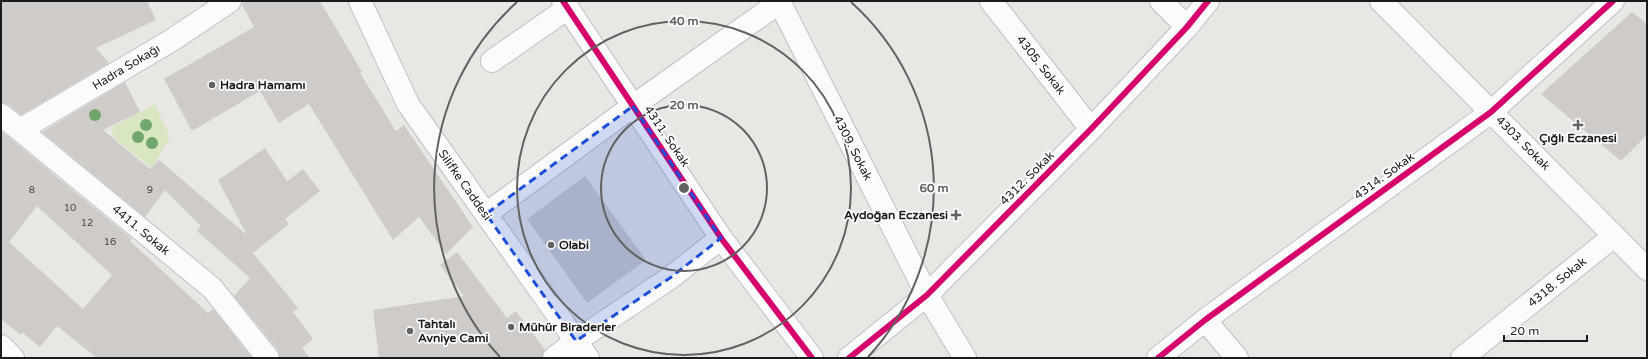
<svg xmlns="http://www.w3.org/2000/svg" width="1648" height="359" font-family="'Varela Round',sans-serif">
<rect width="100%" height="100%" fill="#e9e7e4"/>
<path fill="#d8e6c2" d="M 155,104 L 170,137 L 152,168 L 115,139 L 111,128 Z"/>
<g fill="#cecbc8" fill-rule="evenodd">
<path d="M 1,1 L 147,1 L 156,20 L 96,48 L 109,63 L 21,115 L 9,105 L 1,103 Z"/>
<path d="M 242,1 L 320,1 L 362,72 L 360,73 L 396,131 L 404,125 L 473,227 L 446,254 L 419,217 L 393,240 L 309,104 L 279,123 L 260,91 L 192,131 L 164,79 L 254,27 L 242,5 Z"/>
<path d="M 1632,12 L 1647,24 L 1647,135 L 1621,161 L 1541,94 Z"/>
<path d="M 125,82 L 140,112 L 103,130 L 150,169 L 159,160 L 247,235 L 218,180 L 265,148 L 287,181 L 303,169 L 320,191 L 285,219 L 289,224 L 253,253 L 298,308 L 293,312 L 313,339 L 302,348 L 310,358 L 280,358 L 278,350 L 234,296 L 250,278 L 197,231 L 201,226 L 165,190 L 145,217 L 42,132 Z"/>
<path d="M 1,131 L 132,239 L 130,241 L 208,313 L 213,309 L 252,358 L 97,358 L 57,326 L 40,347 L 23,333 L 21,335 L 1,319 ZM 37,206 L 112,275 L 83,309 L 9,242 Z"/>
<path d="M 585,176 L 646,260 L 587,303 L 527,219 Z"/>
<path d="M 457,252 L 507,318 L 516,311 L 545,350 L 542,358 L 379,358 L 373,310 L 464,296 L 440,265 Z"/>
</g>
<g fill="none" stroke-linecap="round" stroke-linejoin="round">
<defs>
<g id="minor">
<path d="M 563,1 L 721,238 L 812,358"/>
<path d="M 779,1 L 927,295 L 965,358"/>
<path d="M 991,1 L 1091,129"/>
<path d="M 1161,1 L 1187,27"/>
<path d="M 1381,1 L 1647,269"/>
<path d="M 492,61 L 568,8"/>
<path d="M 1,115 L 20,130 L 212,288 L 268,358"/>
<path d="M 20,130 L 172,40 L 230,1"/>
<path d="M 486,214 L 633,106 L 780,2"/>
<path d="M 1205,320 L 1237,358"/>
<path d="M 1,346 L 13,358"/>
<path d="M 554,358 L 576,341 L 670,278 L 721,238"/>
<path d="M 849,358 L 927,295 L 1091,129 L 1187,27 L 1208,1"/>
<path d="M 1158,358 L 1205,320 L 1491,112 L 1613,1"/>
<path d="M 1462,358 L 1614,236"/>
</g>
<path id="tertiary" d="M 360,1 L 408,104 L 588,358"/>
</defs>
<use href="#minor" stroke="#c2c1c0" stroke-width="24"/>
<use href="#tertiary" stroke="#c2c1c0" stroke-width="24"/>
<use href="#minor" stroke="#fcfbfb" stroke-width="22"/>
<use href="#tertiary" stroke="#fcfbfb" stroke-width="22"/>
<defs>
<g id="cycleway">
<path d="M 563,1 L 721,238 L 812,358"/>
<path d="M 849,358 L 927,295 L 1091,129 L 1187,27 L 1208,1"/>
<path d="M 1158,358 L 1205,320 L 1491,112 L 1613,1"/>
</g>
</defs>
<use href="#cycleway" stroke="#fff" stroke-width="8"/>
<use href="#cycleway" stroke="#d6006c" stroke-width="6"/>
</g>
<g fill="#71a76f">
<circle cx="95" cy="115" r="6"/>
<circle cx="146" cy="125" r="6"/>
<circle cx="138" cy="137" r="6"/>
<circle cx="152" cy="143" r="6"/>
</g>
<path fill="#1d4ed8" fill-opacity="0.2" stroke="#1d4ed8" stroke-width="3" stroke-dasharray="8 5" stroke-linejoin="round" d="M 633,106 L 721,238 L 670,278 L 576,341 L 486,214 Z"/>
<g fill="none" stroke="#636261" stroke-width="2">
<circle cx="684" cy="188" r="83"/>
<circle cx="684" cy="188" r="167"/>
<path d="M500 357A250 250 0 0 1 517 2M851 2A250 250 0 0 1 868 357"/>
</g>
<g fill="#636261" stroke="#fff" stroke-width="1.5">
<circle cx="212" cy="85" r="4"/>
<path d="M1576 119h4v4h4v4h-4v4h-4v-4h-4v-4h4z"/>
<path d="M954 209h4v4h4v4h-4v4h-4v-4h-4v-4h4z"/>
<circle cx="551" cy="245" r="4"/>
<circle cx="511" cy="327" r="4"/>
<circle cx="410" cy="331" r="4"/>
</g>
<g text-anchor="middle" stroke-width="3.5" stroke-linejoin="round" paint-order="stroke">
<g font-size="10" fill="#484746">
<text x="32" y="193">8</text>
<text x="150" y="193">9</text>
<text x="70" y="211">10</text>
<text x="87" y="226">12</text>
<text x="110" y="245">16</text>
</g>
<g font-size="12" fill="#1b1b1b" stroke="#fff">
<text transform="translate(1041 65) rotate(52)" y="4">4305. Sokak</text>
<text transform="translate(126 67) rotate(-31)" y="4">Hadra Sokağı</text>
<text transform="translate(667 136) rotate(56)" y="4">4311. Sokak</text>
<text transform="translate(1523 143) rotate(45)" y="4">4303. Sokak</text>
<text transform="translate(853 148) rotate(63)" y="4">4309. Sokak</text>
<text transform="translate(1384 176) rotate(-36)" y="4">4314. Sokak</text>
<text transform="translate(1027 178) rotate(-45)" y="4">4312. Sokak</text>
<text transform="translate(465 185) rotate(55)" y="4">Silifke Caddesi</text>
<text transform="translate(141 230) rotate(40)" y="4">4411. Sokak</text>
<text transform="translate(1557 282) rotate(-39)" y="4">4318. Sokak</text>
</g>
<g font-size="12" font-weight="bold" fill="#1b1b1b" stroke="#fff" text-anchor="start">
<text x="220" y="89">Hadra Hamamı</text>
<text x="1578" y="142" text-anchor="middle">Çığlı Eczanesi</text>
<text x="948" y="219" text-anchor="end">Aydoğan Eczanesi</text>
<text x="559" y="249">Olabi</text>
<text x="418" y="328">Tahtalı<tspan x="418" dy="14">Avniye Cami</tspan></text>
<text x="519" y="331">Mühür Biraderler</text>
</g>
</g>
<circle cx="684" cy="188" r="6" fill="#636261" stroke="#fff" stroke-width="2"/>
<g font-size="12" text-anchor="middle" font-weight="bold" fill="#636261" stroke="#fff" stroke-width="3.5" stroke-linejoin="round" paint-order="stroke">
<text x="684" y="25">40 m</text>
<text x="684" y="109">20 m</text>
<text x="934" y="192">60 m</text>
</g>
<rect width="1648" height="359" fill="none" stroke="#1b1b1b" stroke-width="4"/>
<path d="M1504 335v6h83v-6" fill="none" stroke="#1b1b1b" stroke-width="2"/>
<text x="1510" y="335" font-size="12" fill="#1b1b1b" stroke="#ffffff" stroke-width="3" paint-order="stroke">20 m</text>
</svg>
